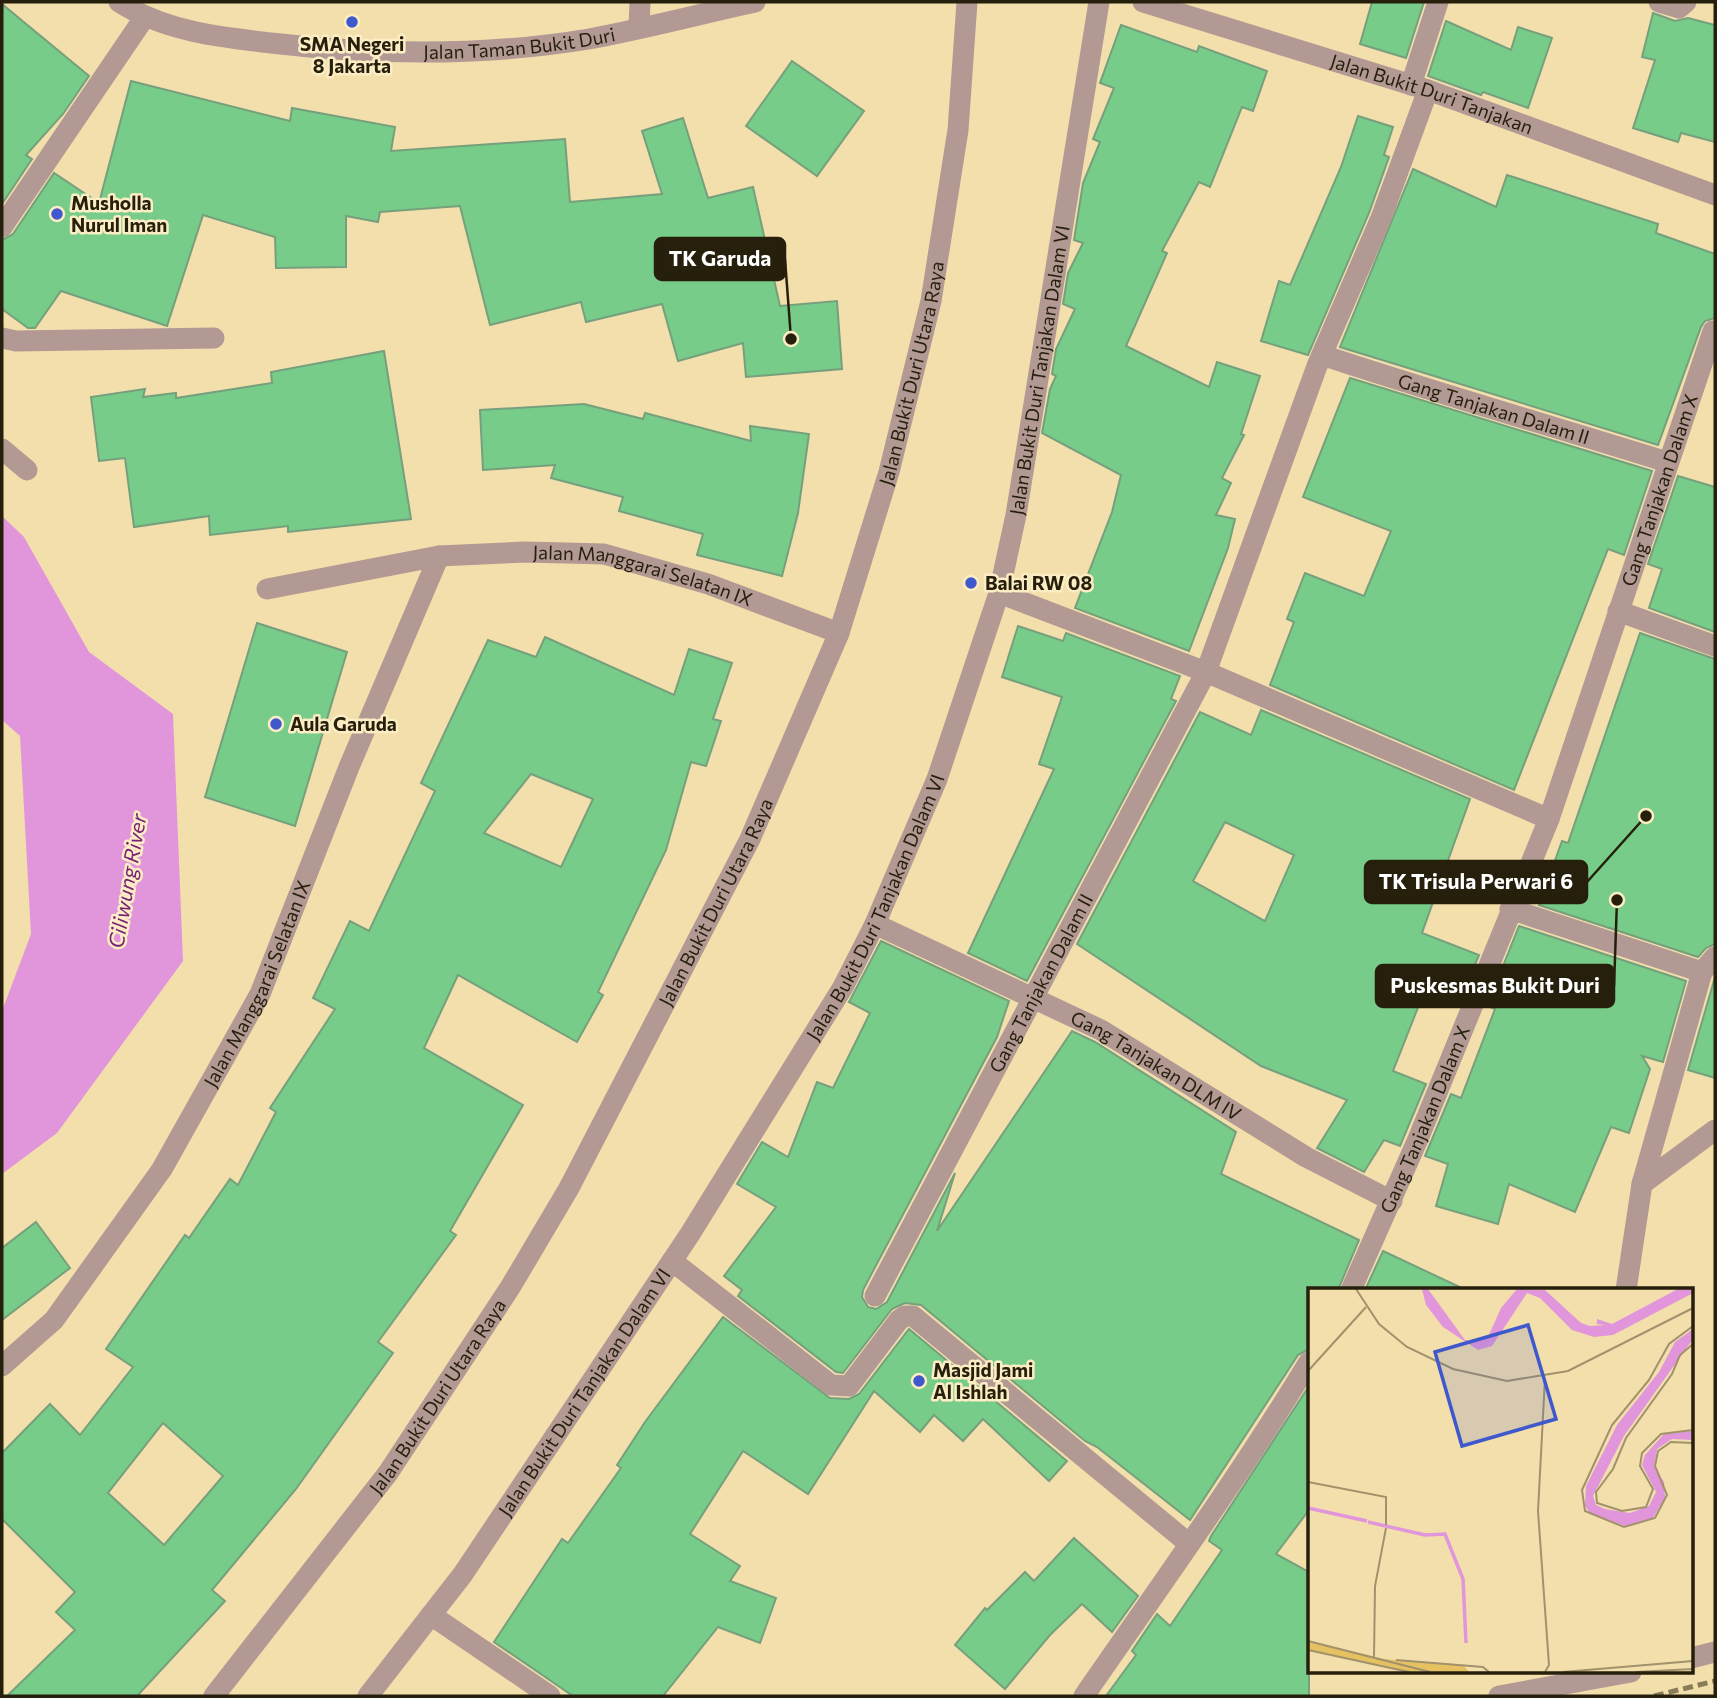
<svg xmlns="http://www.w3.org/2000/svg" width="1717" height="1698" font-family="Commissioner,sans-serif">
<rect width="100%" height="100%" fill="#f3dfac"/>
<path fill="#e195db" d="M 2,516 L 24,537 L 89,652 L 173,714 L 183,961 L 57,1133 L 2,1174 L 2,1011 L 31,934 L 20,736 L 2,720 Z"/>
<g fill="#77cc89" stroke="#76a07d" stroke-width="2" fill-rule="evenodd">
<path d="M 1372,2 L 1424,2 L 1406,58 L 1360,44 Z"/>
<path d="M 2,4 L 89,76 L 63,114 L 26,155 L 32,159 L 2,204 Z"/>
<path d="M 1653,13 L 1675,21 L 1688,18 L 1715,25 L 1715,142 L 1681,133 L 1678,142 L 1633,128 L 1655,60 L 1642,57 Z"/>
<path d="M 1446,21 L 1511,50 L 1518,27 L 1552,38 L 1528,108 L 1483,92 L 1481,95 L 1428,76 Z"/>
<path d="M 1121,25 L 1197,52 L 1199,46 L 1267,71 L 1253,111 L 1242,107 L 1210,187 L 1199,182 L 1162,251 L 1167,253 L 1126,346 L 1209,387 L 1217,362 L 1260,376 L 1241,434 L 1244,435 L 1222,478 L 1231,483 L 1216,515 L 1235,519 L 1228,548 L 1189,651 L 1075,608 L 1112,512 L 1121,475 L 1042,433 L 1050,389 L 1056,376 L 1052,374 L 1056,349 L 1075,309 L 1063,304 L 1068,273 L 1083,243 L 1074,240 L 1083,183 L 1100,142 L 1093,139 L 1114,88 L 1100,83 Z"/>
<path d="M 792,61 L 864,111 L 817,176 L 746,126 Z"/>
<path d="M 131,81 L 290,121 L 292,108 L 395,127 L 391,151 L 565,139 L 570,202 L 662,194 L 642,131 L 683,118 L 708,198 L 753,187 L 780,306 L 837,301 L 842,369 L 746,377 L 743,343 L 678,361 L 662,304 L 586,322 L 581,302 L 490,325 L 460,206 L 380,212 L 378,222 L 346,216 L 346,267 L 276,268 L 275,237 L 203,215 L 167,326 L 61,291 L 35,328 L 28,328 L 2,309 L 2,240 L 13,234 L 54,173 L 99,203 Z"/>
<path d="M 1358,116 L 1393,127 L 1384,155 L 1389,157 L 1369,213 L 1308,355 L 1261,341 L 1279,281 L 1290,285 L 1341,167 Z"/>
<path d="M 1413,169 L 1496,207 L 1507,175 L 1658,224 L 1656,233 L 1715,254 L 1715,318 L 1705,321 L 1701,327 L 1658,445 L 1340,347 Z"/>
<path d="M 384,351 L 411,519 L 288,532 L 288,526 L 210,535 L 209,516 L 134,527 L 125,458 L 99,461 L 91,397 L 145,389 L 143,397 L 176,393 L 176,398 L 272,383 L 271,372 Z"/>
<path d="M 1350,378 L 1652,471 L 1624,555 L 1608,549 L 1514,790 L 1270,685 L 1294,622 L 1287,619 L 1305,573 L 1364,596 L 1391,531 L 1303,497 Z"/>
<path d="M 584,404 L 643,419 L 645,413 L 751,441 L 750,426 L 809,434 L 798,513 L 782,576 L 697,555 L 703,534 L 619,511 L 623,497 L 551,478 L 555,465 L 483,470 L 480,410 Z"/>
<path d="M 1678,476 L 1715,487 L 1715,632 L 1649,608 L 1662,569 L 1648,564 Z"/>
<path d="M 257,623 L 347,652 L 295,826 L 205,797 Z"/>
<path d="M 1018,626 L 1063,641 L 1066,633 L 1180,676 L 1171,699 L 1176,701 L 1027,981 L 968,953 L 1054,769 L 1039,764 L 1062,697 L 1002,677 Z"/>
<path d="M 1640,633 L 1715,659 L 1715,944 L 1706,948 L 1698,957 L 1539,905 L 1562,841 L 1568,843 Z"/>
<path d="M 545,637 L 674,695 L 689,649 L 732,663 L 713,719 L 721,721 L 706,766 L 691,762 L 666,850 L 598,992 L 603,995 L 577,1042 L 458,975 L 424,1048 L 523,1105 L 450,1231 L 456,1235 L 378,1342 L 393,1353 L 296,1489 L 212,1590 L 225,1601 L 137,1696 L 7,1696 L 75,1630 L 56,1612 L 75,1592 L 2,1519 L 2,1453 L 50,1404 L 80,1435 L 133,1367 L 106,1349 L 185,1235 L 189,1238 L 230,1179 L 238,1185 L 276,1112 L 270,1108 L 335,1009 L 313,998 L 350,921 L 369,931 L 435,791 L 421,783 L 488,640 L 536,657 ZM 531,774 L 593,799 L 561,867 L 484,833 ZM 163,1423 L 223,1476 L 164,1545 L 108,1493 Z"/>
<path d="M 1261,710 L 1470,799 L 1422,933 L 1479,955 L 1462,996 L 1428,982 L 1393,1071 L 1426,1084 L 1400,1146 L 1384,1140 L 1364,1172 L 1317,1148 L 1347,1100 L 1261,1066 L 1077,944 L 1200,712 L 1251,735 ZM 1225,822 L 1294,855 L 1265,921 L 1193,881 Z"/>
<path d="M 1519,926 L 1686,981 L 1663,1062 L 1642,1056 L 1650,1069 L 1629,1133 L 1611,1127 L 1575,1212 L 1509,1184 L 1498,1224 L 1436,1206 L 1448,1164 L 1425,1156 L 1451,1094 L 1461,1098 L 1495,1009 L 1487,1006 Z"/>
<path d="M 881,941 L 1009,1001 L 997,1037 L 863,1290 L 862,1297 L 868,1307 L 876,1309 L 887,1302 L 955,1173 L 937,1231 L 1072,1031 L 1095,1042 L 1236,1132 L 1221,1174 L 1359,1240 L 1338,1290 L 1309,1290 L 1309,1349 L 1298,1355 L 1190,1520 L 1097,1447 L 1085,1441 L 921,1305 L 905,1303 L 892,1309 L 843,1373 L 836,1372 L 738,1296 L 742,1290 L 724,1276 L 776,1207 L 737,1184 L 762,1142 L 788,1157 L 817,1082 L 833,1088 L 870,1013 L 849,1002 Z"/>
<path d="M 1715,977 L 1715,1078 L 1688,1070 Z"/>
<path d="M 36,1222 L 70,1268 L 2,1320 L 2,1248 Z"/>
<path d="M 1383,1251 L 1466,1290 L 1365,1290 Z"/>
<path d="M 723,1317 L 830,1398 L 849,1399 L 859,1394 L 909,1329 L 1067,1461 L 1049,1481 L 983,1419 L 963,1441 L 934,1415 L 920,1432 L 874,1391 L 808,1494 L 743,1451 L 690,1534 L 740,1566 L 730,1581 L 776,1598 L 760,1643 L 718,1627 L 663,1696 L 573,1696 L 494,1642 L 562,1539 L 568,1543 L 621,1468 L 617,1465 L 645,1422 Z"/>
<path d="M 1309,1386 L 1309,1510 L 1276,1554 L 1309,1572 L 1309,1696 L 1106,1696 L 1136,1655 L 1132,1651 L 1157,1614 L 1170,1626 L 1222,1550 L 1209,1541 L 1211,1536 Z"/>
<path d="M 1074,1538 L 1138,1596 L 1112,1632 L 1082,1604 L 1050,1635 L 1005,1689 L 955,1645 L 985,1608 L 987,1610 L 1025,1572 L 1034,1581 Z"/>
</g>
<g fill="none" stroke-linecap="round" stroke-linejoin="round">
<path stroke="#b29994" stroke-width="21" d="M 639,28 L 640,2"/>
<g stroke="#b29994" stroke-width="21">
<path id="s1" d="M 119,2 C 164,31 218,37 271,43 C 374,55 486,56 589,39 C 644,29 700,14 755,2"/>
<path d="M 1659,2 L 1679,8 L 1686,2"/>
<path d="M 1411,85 L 1438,2"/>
<path d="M 2,227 L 144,18"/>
<path d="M 2,338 L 16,341 L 214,338"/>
<path id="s2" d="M 1322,355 C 1436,393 1552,426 1667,462"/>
<path d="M 2,449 L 27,470"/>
<path id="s3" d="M 267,589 L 439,556 L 525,552 L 604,554 L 708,584 L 839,633"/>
<path d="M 999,593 L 1206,672 L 1549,819"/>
<path d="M 1618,611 L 1715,646"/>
<path d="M 1510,909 L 1702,972"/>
<path id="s4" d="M 875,924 L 1101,1030 L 1306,1157 L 1392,1201"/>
<path d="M 1642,1184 L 1702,972 L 1715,957"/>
<path d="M 672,1261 L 831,1385 L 849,1386 L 899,1320 L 905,1316 L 913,1316 L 1188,1543"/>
<path id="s5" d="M 1351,1290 L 1418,1139 L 1549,819 L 1713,331"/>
<path d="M 1626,1290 L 1642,1184 L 1715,1130"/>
<path id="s6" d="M 875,1296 L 1206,672 L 1317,366 L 1381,218 L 1428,90"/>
<path id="s7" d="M 2,1366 L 54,1320 L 162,1169 L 260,994 L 349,767 L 439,556"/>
<path d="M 431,1615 L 550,1696"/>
<path d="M 1691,1658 L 1715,1652"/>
<path id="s8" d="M 368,1696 L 463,1574 L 690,1234 L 843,987 L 875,924 L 937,779 L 999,593 L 1016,515 L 1099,2"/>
<path d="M 1084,1696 C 1160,1586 1239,1477 1309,1362"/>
<path d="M 1499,1696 L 1631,1672"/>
</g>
<g stroke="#b29994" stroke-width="21">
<path id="s9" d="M 1143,2 L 1428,90 L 1715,195"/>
<path id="s10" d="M 214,1696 L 388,1473 L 511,1286 L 569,1188 L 750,839 L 839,633 L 889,472 L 931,301 L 958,130 L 967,2"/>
</g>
<path stroke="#897c59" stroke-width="5" stroke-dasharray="10 5" stroke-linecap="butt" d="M 1654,1696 L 1715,1681"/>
</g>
<g fill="#3f58cb" stroke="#fcedc4" stroke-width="2.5">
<circle cx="352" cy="22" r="7"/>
<circle cx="57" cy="214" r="7"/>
<circle cx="971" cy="583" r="7"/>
<circle cx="276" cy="724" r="7"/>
<circle cx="919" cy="1381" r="7"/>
</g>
<g text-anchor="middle" stroke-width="5" stroke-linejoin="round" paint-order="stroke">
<g font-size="19" fill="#261f0b" stroke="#fcedc4">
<text dy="7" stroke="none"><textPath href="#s1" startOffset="408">Jalan Taman Bukit Duri</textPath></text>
<text dy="7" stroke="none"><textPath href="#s9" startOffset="303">Jalan Bukit Duri Tanjakan</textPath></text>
<text dy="7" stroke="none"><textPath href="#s8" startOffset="1505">Jalan Bukit Duri Tanjakan Dalam VI</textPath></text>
<text dy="7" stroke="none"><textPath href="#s10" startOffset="1508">Jalan Bukit Duri Utara Raya</textPath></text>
<text dy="7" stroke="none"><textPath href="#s2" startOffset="180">Gang Tanjakan Dalam II</textPath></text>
<text dy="7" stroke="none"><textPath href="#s5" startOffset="858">Gang Tanjakan Dalam X</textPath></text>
<text dy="7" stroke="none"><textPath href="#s3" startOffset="382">Jalan Manggarai Selatan IX</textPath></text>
<text dy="7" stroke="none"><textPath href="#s10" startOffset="942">Jalan Bukit Duri Utara Raya</textPath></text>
<text dy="7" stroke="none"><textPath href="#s8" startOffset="940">Jalan Bukit Duri Tanjakan Dalam VI</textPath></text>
<text dy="7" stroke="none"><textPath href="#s7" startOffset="464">Jalan Manggarai Selatan IX</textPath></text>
<text dy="7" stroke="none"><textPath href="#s6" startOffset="354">Gang Tanjakan Dalam II</textPath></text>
<text dy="7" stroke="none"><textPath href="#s4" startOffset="315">Gang Tanjakan DLM IV</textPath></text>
<text dy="7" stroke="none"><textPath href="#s5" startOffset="186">Gang Tanjakan Dalam X</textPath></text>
<text dy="7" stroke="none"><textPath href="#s8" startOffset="373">Jalan Bukit Duri Tanjakan Dalam VI</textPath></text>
<text dy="7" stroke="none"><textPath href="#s10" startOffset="374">Jalan Bukit Duri Utara Raya</textPath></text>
</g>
<g font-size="19" font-weight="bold" fill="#261f0b" stroke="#fcedc4" text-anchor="start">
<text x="352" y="51" text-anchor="middle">SMA Negeri<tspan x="352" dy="22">8 Jakarta</tspan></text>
<text x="71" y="210">Musholla<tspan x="71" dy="22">Nurul Iman</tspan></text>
<text x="985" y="590">Balai RW 08</text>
<text x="290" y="731">Aula Garuda</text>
<text x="933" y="1377">Masjid Jami<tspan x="933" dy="22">Al Ishlah</tspan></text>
</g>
<g font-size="21" font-style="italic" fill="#771f74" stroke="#fcedc4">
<text transform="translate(128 881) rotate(-80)" y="7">Ciliwung River</text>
</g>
</g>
<g transform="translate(1308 1288)">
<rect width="385" height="385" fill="#f3dfac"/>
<path d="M 0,353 L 76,371 L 156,378 L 161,384 L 98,383 L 0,362 Z" fill="#e5c161"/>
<path d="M 114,1 L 120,1 L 157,52 L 169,53 L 180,49 L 193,20 L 209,1 L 237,2 L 273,35 L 282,38 L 297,37 L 289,36 L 289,31 L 304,36 L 370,1 L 385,1 L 385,5 L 305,47 L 286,49 L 264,42 L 232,10 L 219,5 L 184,58 L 170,62 L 135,39 L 118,17 ZM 385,41 L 385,51 L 316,148 L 285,208 L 288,217 L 297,221 L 322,225 L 341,218 L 348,204 L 334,177 L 337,167 L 356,146 L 385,143 L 385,152 L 364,151 L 349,161 L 346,178 L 356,194 L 357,210 L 345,230 L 317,238 L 282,225 L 277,218 L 278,198 L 309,137 L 351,84 L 367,54 Z" fill="#e195db"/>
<path fill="none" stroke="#e195db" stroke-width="3.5" d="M 0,220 L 59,233M 60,234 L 117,247 L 137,246 L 155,291 L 158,355"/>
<path fill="none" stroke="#a1926c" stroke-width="2" d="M 48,1 L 71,36 L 99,59 L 145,81 L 199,93 L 260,83 L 385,20M 385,38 L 361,56 L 341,92 L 304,137 L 274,202 L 277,223 L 316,239 L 347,230 L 359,207 L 347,178 L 350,163 L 363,154 L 385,155M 385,56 L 372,67 L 364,86 L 318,150 L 305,181 L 288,204 L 289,215 L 314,223 L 338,219 L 345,201 L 332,178 L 334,165 L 353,146 L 385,142M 0,83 L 58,19M 0,194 L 78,209 L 78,237M 0,353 L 122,384M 0,362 L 101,384M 66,369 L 67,298 L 78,240M 88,372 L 175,379 L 181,384M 237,384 L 241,377 L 230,223 L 237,90M 255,384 L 385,373M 328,384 L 385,381"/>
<path fill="#3f58cb" fill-opacity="0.15" stroke="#3f58cb" stroke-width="3.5" d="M 220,37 L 248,131 L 154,158 L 127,64 Z"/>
<rect width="385" height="385" fill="none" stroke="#261f0b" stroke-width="3.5"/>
</g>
<path fill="none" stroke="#261f0b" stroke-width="2.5" d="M791 339L785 259M1646 816L1587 882M1617 900L1614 986"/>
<g fill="#261f0b" stroke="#fcedc4" stroke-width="2.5">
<circle cx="791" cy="339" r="7"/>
<circle cx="1646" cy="816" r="7"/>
<circle cx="1617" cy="900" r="7"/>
</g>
<g fill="#261f0b" stroke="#261f0b" stroke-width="2.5">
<rect x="655" y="238" width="130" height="42" rx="7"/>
<rect x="1365" y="861" width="222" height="42" rx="7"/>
<rect x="1376" y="965" width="238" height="42" rx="7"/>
</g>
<g font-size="21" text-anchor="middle" font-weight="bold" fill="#fff">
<text x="720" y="266">TK Garuda</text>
<text x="1476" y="889">TK Trisula Perwari 6</text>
<text x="1495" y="993">Puskesmas Bukit Duri</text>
</g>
<rect width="1717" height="1698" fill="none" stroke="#261f0b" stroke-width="7"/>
</svg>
